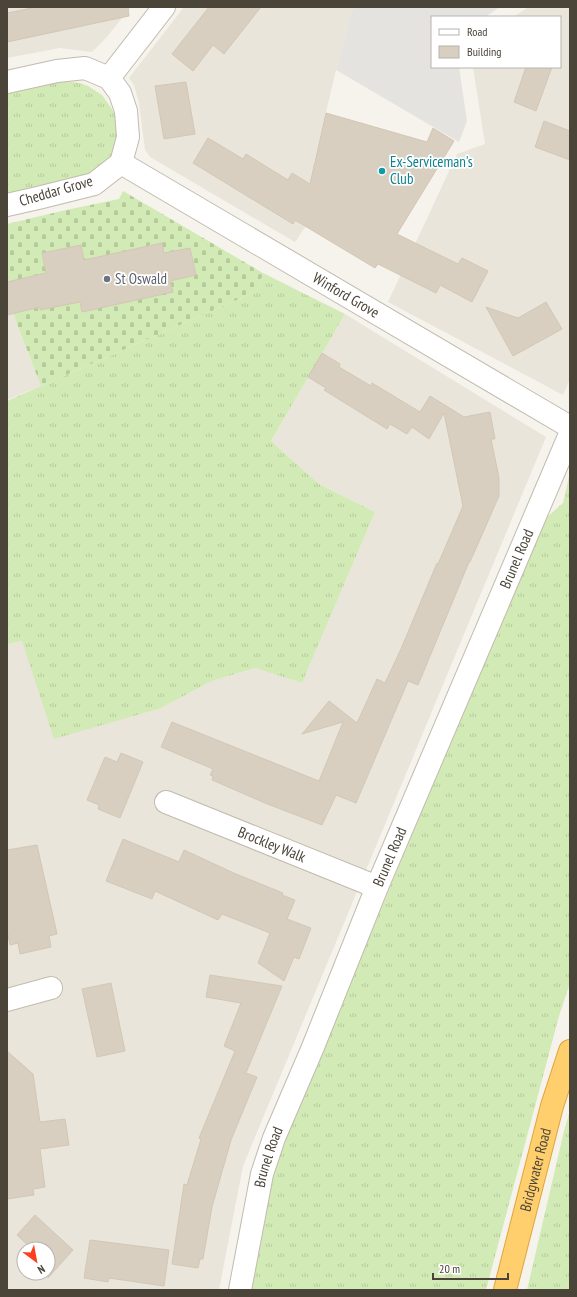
<svg xmlns="http://www.w3.org/2000/svg" width="577" height="1297" font-family="'PT Sans Narrow',sans-serif">
<defs>
<pattern id="grass-tufts" width="24" height="20" patternUnits="userSpaceOnUse"><rect width="24" height="20" fill="#d2eab5"/><path d="M3 7l-1-3M5 7V3M7 7l1-3M15 17l-1-3M17 17v-4M19 17l1-3" fill="none" stroke="#b6ca9c"/></pattern>
<pattern id="cemetery-stones" width="16" height="16" patternUnits="userSpaceOnUse"><rect width="16" height="16" fill="#d2eab5"/><path d="M2 7V4a2 2 0 0 1 4 0v3zM10 15v-3a2 2 0 0 1 4 0v3z" fill="#b6ca9c"/></pattern>
</defs>
<rect width="100%" height="100%" fill="#f6f3ec"/>
<g fill="#eae5da" fill-rule="evenodd">
<path d="M 7,7 L 131,7 L 105,39 L 92,52 L 60,48 L 7,58 Z"/>
<path d="M 184,7 L 353,7 L 336,70 L 314,163 L 320,205 L 295,242 L 150,157 L 145,150 L 139,103 L 134,85 L 129,78 Z"/>
<path d="M 529,7 L 570,7 L 570,379 L 563,395 L 388,302 L 457,154 L 485,144 L 473,67 L 560,67 L 560,17 L 513,17 Z"/>
<path d="M 7,284 L 15,319 L 41,386 L 7,400 Z"/>
<path d="M 345,314 L 546,437 L 243,1166 L 219,1290 L 7,1290 L 7,644 L 22,641 L 161,708 L 212,681 L 255,668 L 302,683 L 375,512 L 319,484 L 271,441 ZM 24,1249 L 48,1249 L 48,1273 L 24,1273 Z"/>
</g>
<g fill="url(#grass-tufts)">
<path d="M 65,81 L 80,83 L 88,86 L 102,95 L 112,109 L 118,124 L 118,145 L 108,161 L 94,175 L 7,196 L 7,93 Z"/>
<path d="M 263,273 L 345,314 L 271,441 L 319,484 L 375,512 L 302,683 L 255,668 L 212,681 L 161,708 L 54,739 L 22,641 L 7,644 L 7,401 L 257,291 Z"/>
<path d="M 570,472 L 570,983 L 559,1016 L 486,1290 L 249,1290 L 271,1181 L 291,1125 L 492,643 L 547,517 L 563,503 Z"/>
<path d="M 570,1111 L 570,1290 L 527,1290 L 564,1131 Z"/>
</g>
<path fill="url(#cemetery-stones)" d="M 123,191 L 263,273 L 257,291 L 41,386 L 15,319 L 7,284 L 7,224 L 66,210 L 119,199 Z"/>
<path fill="#e5e3e0" d="M 353,7 L 500,7 L 485,17 L 432,17 L 432,67 L 459,67 L 467,121 L 459,142 L 336,70 Z"/>
<g fill="#d8cfc1" stroke="#d3c7b4">
<path d="M 37,7 L 128,7 L 129,16 L 7,42 L 7,13 Z"/>
<path d="M 209,7 L 261,7 L 224,54 L 213,45 L 193,71 L 172,54 Z"/>
<path d="M 526,67 L 552,67 L 536,111 L 514,102 Z"/>
<path d="M 186,82 L 195,134 L 164,139 L 155,86 Z"/>
<path d="M 326,113 L 427,142 L 433,128 L 454,141 L 397,234 L 458,264 L 462,258 L 488,271 L 472,302 L 440,285 L 436,293 L 378,264 L 375,268 L 295,220 L 293,224 L 193,163 L 208,138 L 243,159 L 246,154 L 288,180 L 292,173 L 310,184 Z"/>
<path d="M 544,121 L 570,131 L 570,160 L 535,147 Z"/>
<path d="M 162,243 L 164,253 L 190,248 L 196,275 L 170,281 L 173,292 L 82,312 L 80,302 L 40,310 L 40,307 L 7,315 L 7,282 L 46,273 L 42,253 L 81,245 L 84,260 Z"/>
<path d="M 546,302 L 562,329 L 513,356 L 486,307 L 518,318 Z"/>
<path d="M 322,353 L 340,364 L 339,367 L 371,386 L 372,383 L 420,412 L 430,396 L 464,417 L 490,412 L 495,439 L 491,439 L 499,478 L 499,496 L 470,562 L 469,562 L 418,685 L 408,681 L 356,803 L 336,795 L 322,825 L 265,803 L 212,780 L 213,776 L 210,775 L 213,769 L 161,747 L 172,722 L 319,781 L 343,722 L 302,734 L 329,701 L 357,723 L 377,679 L 385,683 L 401,649 L 437,563 L 438,564 L 463,506 L 444,413 L 429,439 L 412,427 L 407,434 L 390,424 L 387,429 L 324,390 L 326,388 L 308,377 Z"/>
<path d="M 121,753 L 143,762 L 120,818 L 98,809 L 99,805 L 87,800 L 105,757 L 117,762 Z"/>
<path d="M 123,839 L 179,862 L 184,850 L 236,874 L 283,893 L 282,895 L 295,900 L 287,919 L 311,928 L 299,959 L 294,957 L 284,981 L 258,963 L 270,933 L 222,914 L 218,920 L 155,891 L 152,899 L 106,881 Z"/>
<path d="M 37,845 L 57,934 L 49,936 L 51,947 L 20,954 L 18,943 L 10,945 L 7,930 L 7,850 Z"/>
<path d="M 210,975 L 282,986 L 246,1073 L 257,1077 L 231,1140 L 212,1207 L 203,1259 L 200,1259 L 198,1268 L 172,1264 L 184,1184 L 187,1185 L 201,1139 L 199,1138 L 235,1051 L 224,1046 L 241,1003 L 206,997 Z"/>
<path d="M 111,983 L 125,1051 L 97,1057 L 82,989 Z"/>
<path d="M 7,1051 L 33,1074 L 40,1122 L 65,1119 L 69,1145 L 40,1149 L 45,1187 L 33,1189 L 34,1195 L 7,1199 Z"/>
<path d="M 35,1215 L 73,1250 L 48,1278 L 48,1249 L 32,1249 L 17,1235 Z"/>
<path d="M 90,1240 L 169,1250 L 164,1286 L 109,1278 L 108,1282 L 84,1278 Z"/>
</g>
<g fill="none" stroke-linecap="round" stroke-linejoin="round">
<defs>
<g id="street">
<path d="M 109,78 L 164,7"/>
<path d="M 7,82 L 57,71 L 85,68 L 109,78 L 120,93 L 126,111 L 128,137 L 121,163 L 94,184 L 38,198 L 7,205"/>
<path id="s1" d="M 121,163 L 570,427"/>
<path id="s2" d="M 166,802 L 377,887"/>
<path d="M 7,1000 L 51,988"/>
<path id="s3" d="M 240,1290 L 262,1174 L 274,1138 L 313,1047 L 377,887 L 570,434"/>
</g>
<g id="highway">
<path id="s4" d="M 505,1290 L 552,1106 L 570,1051"/>
</g>
</defs>
<use href="#street" stroke="#c2bbae" stroke-width="24"/>
<use href="#highway" stroke="#e0a43c" stroke-width="24"/>
<use href="#street" stroke="#fff" stroke-width="22"/>
<use href="#highway" stroke="#ffcf6e" stroke-width="22"/>
</g>
<circle fill="#0f9aa8" stroke="#fff" stroke-width="1.5" cx="382" cy="171" r="4"/>
<circle fill="#6b7280" stroke="#fff" stroke-width="1.5" cx="107" cy="279" r="4"/>
<g text-anchor="middle" stroke-width="3.5" stroke-linejoin="round" paint-order="stroke">
<g font-size="15" fill="#0d838f" stroke="#fff" text-anchor="start">
<text x="390" y="167">Ex-Serviceman's<tspan x="390" dy="17">Club</tspan></text>
</g>
<g font-size="15" fill="#4b4439" stroke="#fff">
<text transform="translate(56 191) rotate(-16)" y="5">Cheddar Grove</text>
<text dy="5" stroke="none"><textPath href="#s1" startOffset="261">Winford Grove</textPath></text>
<text dy="5" stroke="none"><textPath href="#s3" startOffset="784">Brunel Road</textPath></text>
<text dy="5" stroke="none"><textPath href="#s2" startOffset="114">Brockley Walk</textPath></text>
<text dy="5" stroke="none"><textPath href="#s3" startOffset="460">Brunel Road</textPath></text>
<text dy="5" stroke="none"><textPath href="#s3" startOffset="136">Brunel Road</textPath></text>
<text dy="5" stroke="none"><textPath href="#s4" startOffset="124">Bridgwater Road</textPath></text>
</g>
<g font-size="15" fill="#5b616d" stroke="#fff" text-anchor="start">
<text x="115" y="284">St Oswald</text>
</g>
</g>
<rect width="577" height="1297" fill="none" stroke="#4b4439" stroke-width="16"/>
<rect x="431" y="16" width="130" height="52" fill="#ffffff" stroke="#b7b4b0"/>
<rect x="439" y="29" width="20" height="6" fill="#ffffff" stroke="#b7b4b0"/>
<text x="467" y="36" font-size="12" fill="#4b4439">Road</text>
<rect x="439" y="46" width="20" height="12" fill="#d8cfc1" stroke="#b7b4b0"/>
<text x="467" y="56" font-size="12" fill="#4b4439">Building</text>
<g transform="translate(36 1261) rotate(148)"><circle r="19" fill="#ffffff" stroke="#b7b4b0"/>
<path d="M0-3L7 15L0 10L-7 15Z" fill="#fc3f1d"/>
<text y="-6" font-size="11" font-weight="bold" text-anchor="middle" fill="#4b4439">N</text>
</g>
<path d="M433 1273v6h75v-6" fill="none" stroke="#4b4439" stroke-width="2"/>
<text x="439" y="1273" font-size="12" fill="#4b4439" stroke="#ffffff" stroke-width="3" paint-order="stroke">20 m</text>
</svg>
